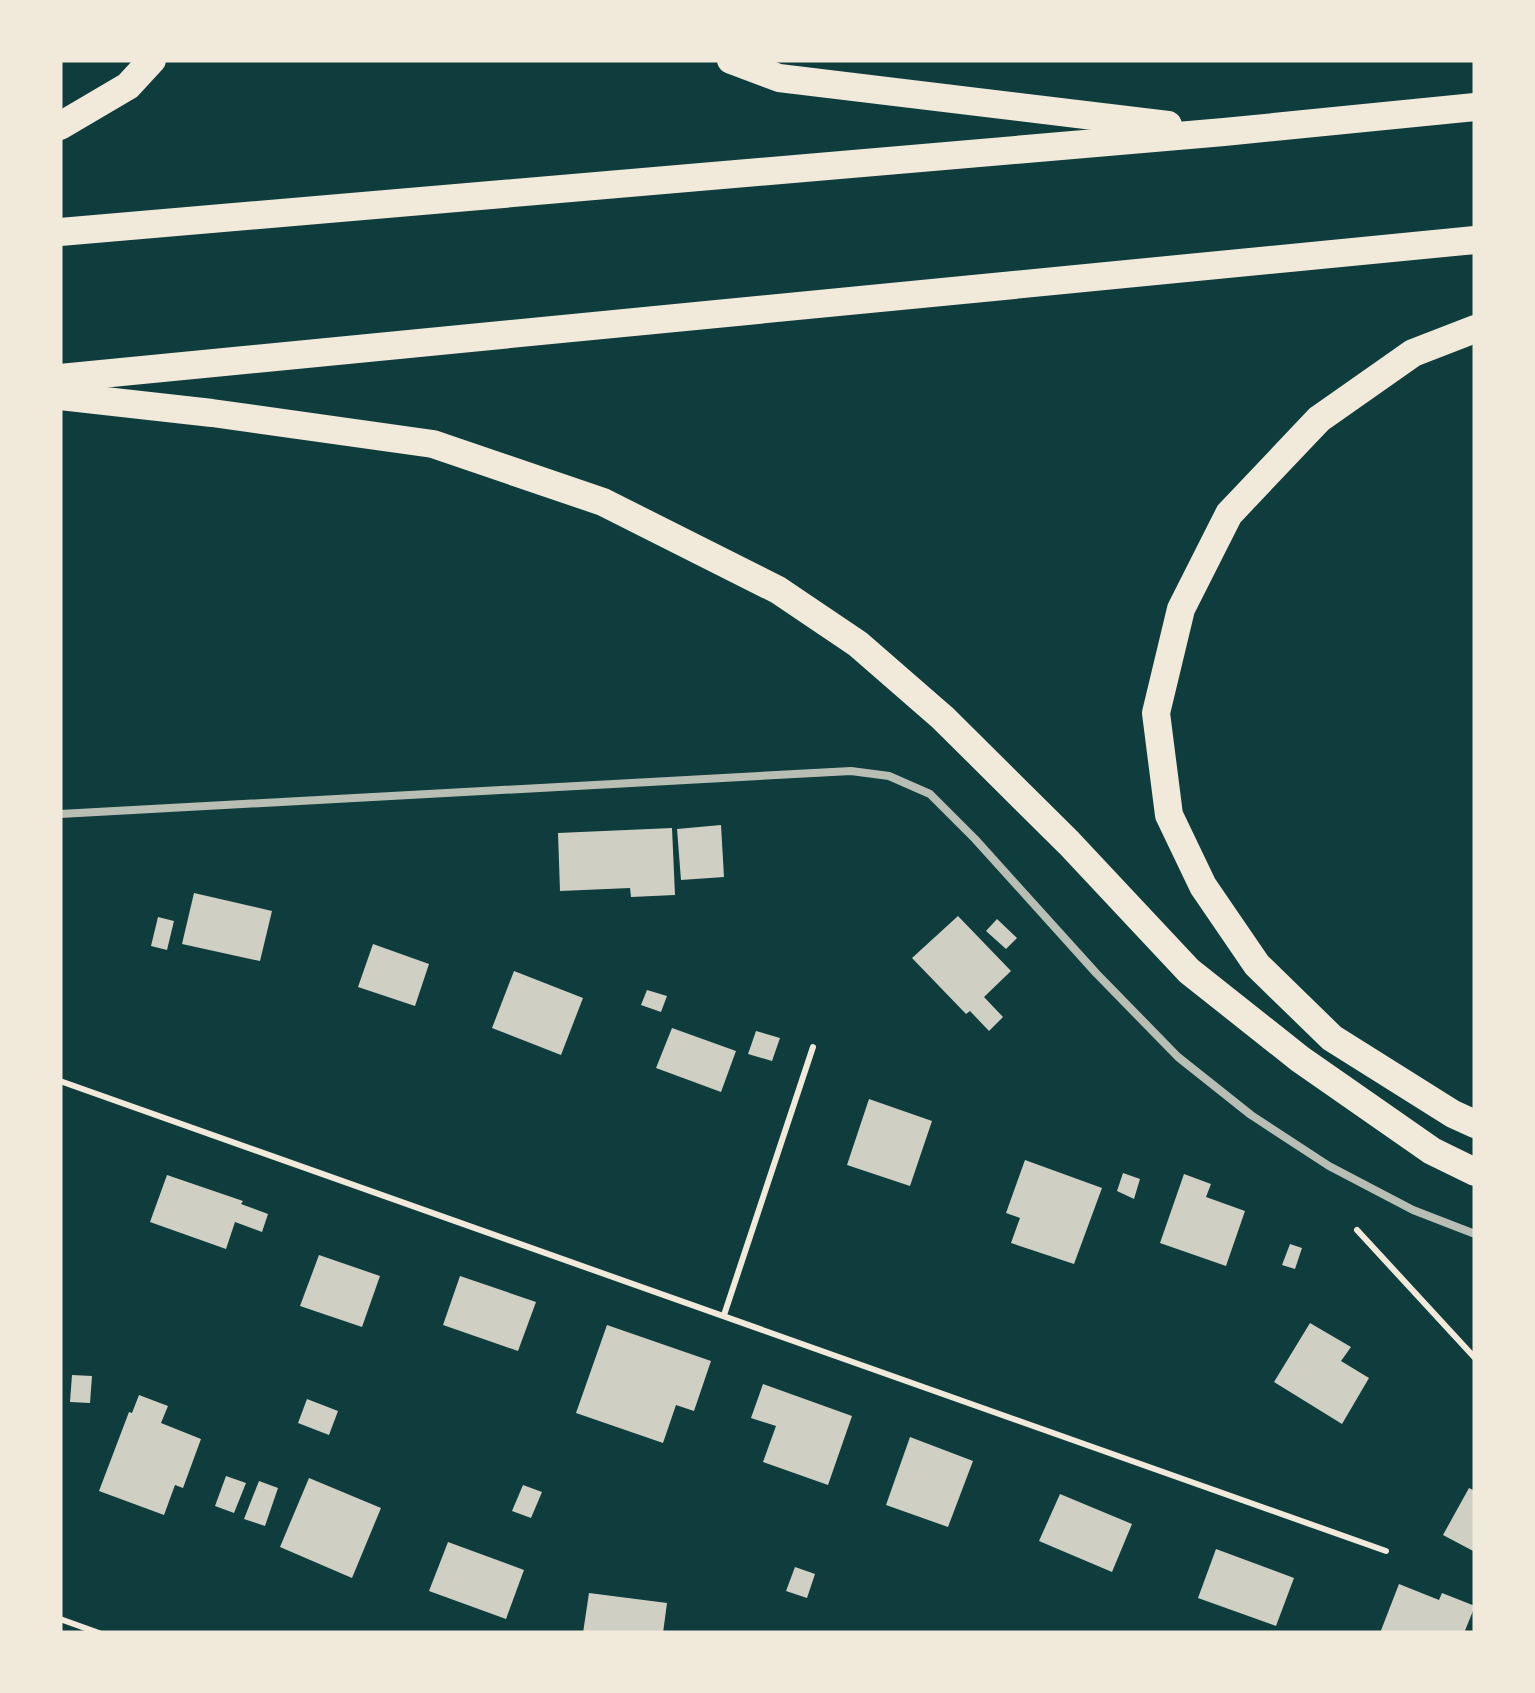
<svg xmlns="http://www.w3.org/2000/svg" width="1535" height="1693" font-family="'Work Sans',sans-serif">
<rect width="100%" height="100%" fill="#0f3d3e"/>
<g fill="#cfcfc3">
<path d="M 721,825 L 724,877 L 681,880 L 677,829 Z"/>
<path d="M 672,828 L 675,895 L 631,897 L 630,888 L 560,891 L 558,833 Z"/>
<path d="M 194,893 L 272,911 L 260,961 L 182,944 Z"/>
<path d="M 958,916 L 1011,971 L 984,997 L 1003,1017 L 989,1031 L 970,1011 L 966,1014 L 912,958 Z"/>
<path d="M 158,917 L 174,921 L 167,950 L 151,946 Z"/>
<path d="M 997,919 L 1017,938 L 1006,949 L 986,931 Z"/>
<path d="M 373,944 L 429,964 L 415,1006 L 358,987 Z"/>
<path d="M 514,971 L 583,998 L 561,1055 L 492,1028 Z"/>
<path d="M 647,990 L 667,996 L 661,1012 L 641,1005 Z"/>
<path d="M 672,1028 L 736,1051 L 721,1092 L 656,1068 Z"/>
<path d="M 756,1031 L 780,1038 L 772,1061 L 748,1054 Z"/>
<path d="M 869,1099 L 932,1121 L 910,1186 L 847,1165 Z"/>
<path d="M 1025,1160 L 1102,1188 L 1074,1264 L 1011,1243 L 1020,1218 L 1006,1213 Z"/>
<path d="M 1123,1173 L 1140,1179 L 1134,1199 L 1117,1191 Z"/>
<path d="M 1184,1174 L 1211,1184 L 1206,1197 L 1245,1211 L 1226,1266 L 1160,1243 Z"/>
<path d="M 167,1175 L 243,1201 L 241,1204 L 268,1214 L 262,1232 L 235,1222 L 226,1249 L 150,1222 Z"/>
<path d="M 1290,1244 L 1302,1248 L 1295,1269 L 1282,1265 Z"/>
<path d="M 319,1255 L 380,1276 L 362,1327 L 300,1306 Z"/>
<path d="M 460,1276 L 536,1302 L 518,1351 L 443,1325 Z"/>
<path d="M 1310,1323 L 1351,1347 L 1341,1361 L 1369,1378 L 1342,1424 L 1274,1382 Z"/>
<path d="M 607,1325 L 711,1361 L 694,1411 L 676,1405 L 663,1443 L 576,1413 Z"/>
<path d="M 72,1375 L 92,1376 L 90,1403 L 70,1402 Z"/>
<path d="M 763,1384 L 852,1416 L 828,1485 L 763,1462 L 776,1426 L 751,1418 Z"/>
<path d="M 139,1395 L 168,1406 L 161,1423 L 201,1439 L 183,1488 L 175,1485 L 164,1515 L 99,1491 L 129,1412 L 132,1413 Z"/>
<path d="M 307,1399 L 338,1411 L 329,1435 L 298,1423 Z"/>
<path d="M 910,1437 L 973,1461 L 948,1527 L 886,1505 Z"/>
<path d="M 226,1476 L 246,1483 L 234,1513 L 215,1506 Z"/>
<path d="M 309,1478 L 381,1508 L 352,1578 L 280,1547 Z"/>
<path d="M 259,1481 L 278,1488 L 265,1526 L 244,1519 Z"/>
<path d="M 523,1485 L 542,1492 L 531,1518 L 512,1511 Z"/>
<path d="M 1469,1488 L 1475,1491 L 1475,1552 L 1443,1535 Z"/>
<path d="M 1060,1494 L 1132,1524 L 1112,1572 L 1039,1541 Z"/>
<path d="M 448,1542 L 524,1570 L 506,1619 L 429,1591 Z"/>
<path d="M 1216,1549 L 1294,1578 L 1276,1626 L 1198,1598 Z"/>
<path d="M 795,1567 L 815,1574 L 807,1598 L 786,1591 Z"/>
<path d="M 1399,1584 L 1439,1600 L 1442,1593 L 1475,1606 L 1464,1633 L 1380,1633 Z"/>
<path d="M 589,1593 L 667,1603 L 663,1633 L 583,1633 Z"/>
</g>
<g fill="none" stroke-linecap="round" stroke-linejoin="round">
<g stroke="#f1e9da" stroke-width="6">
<path d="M 60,1081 L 1386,1551"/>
<path d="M 1357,1230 L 1475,1358"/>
<path d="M 724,1315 L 813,1047"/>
<path d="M 60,1619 L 99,1633"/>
</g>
<path stroke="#b8beb3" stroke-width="8" d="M 60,814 L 851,771 L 889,776 L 930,794 L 975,839 L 1096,973 L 1178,1057 L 1251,1115 L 1329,1166 L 1413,1210 L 1475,1234"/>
<g stroke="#f1e9da" stroke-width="28">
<path d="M 731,60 L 779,78 L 1168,125"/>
<path d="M 60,126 L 128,86 L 152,60"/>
<path d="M 60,232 L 1224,132 L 1475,107"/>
<path d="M 1475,329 L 1413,353 L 1319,419 L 1229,514 L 1181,609 L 1156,713 L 1169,815 L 1203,886 L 1257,965 L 1332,1038 L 1453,1114 L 1475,1124"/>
<path d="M 60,378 L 1475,240"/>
<path d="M 60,396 L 212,413 L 433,444 L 603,502 L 778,590 L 858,644 L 943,718 L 1069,843 L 1189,971 L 1300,1059 L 1432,1151 L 1475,1172"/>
</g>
</g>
<rect width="1535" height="1693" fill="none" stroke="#f1e9da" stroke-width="125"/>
</svg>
